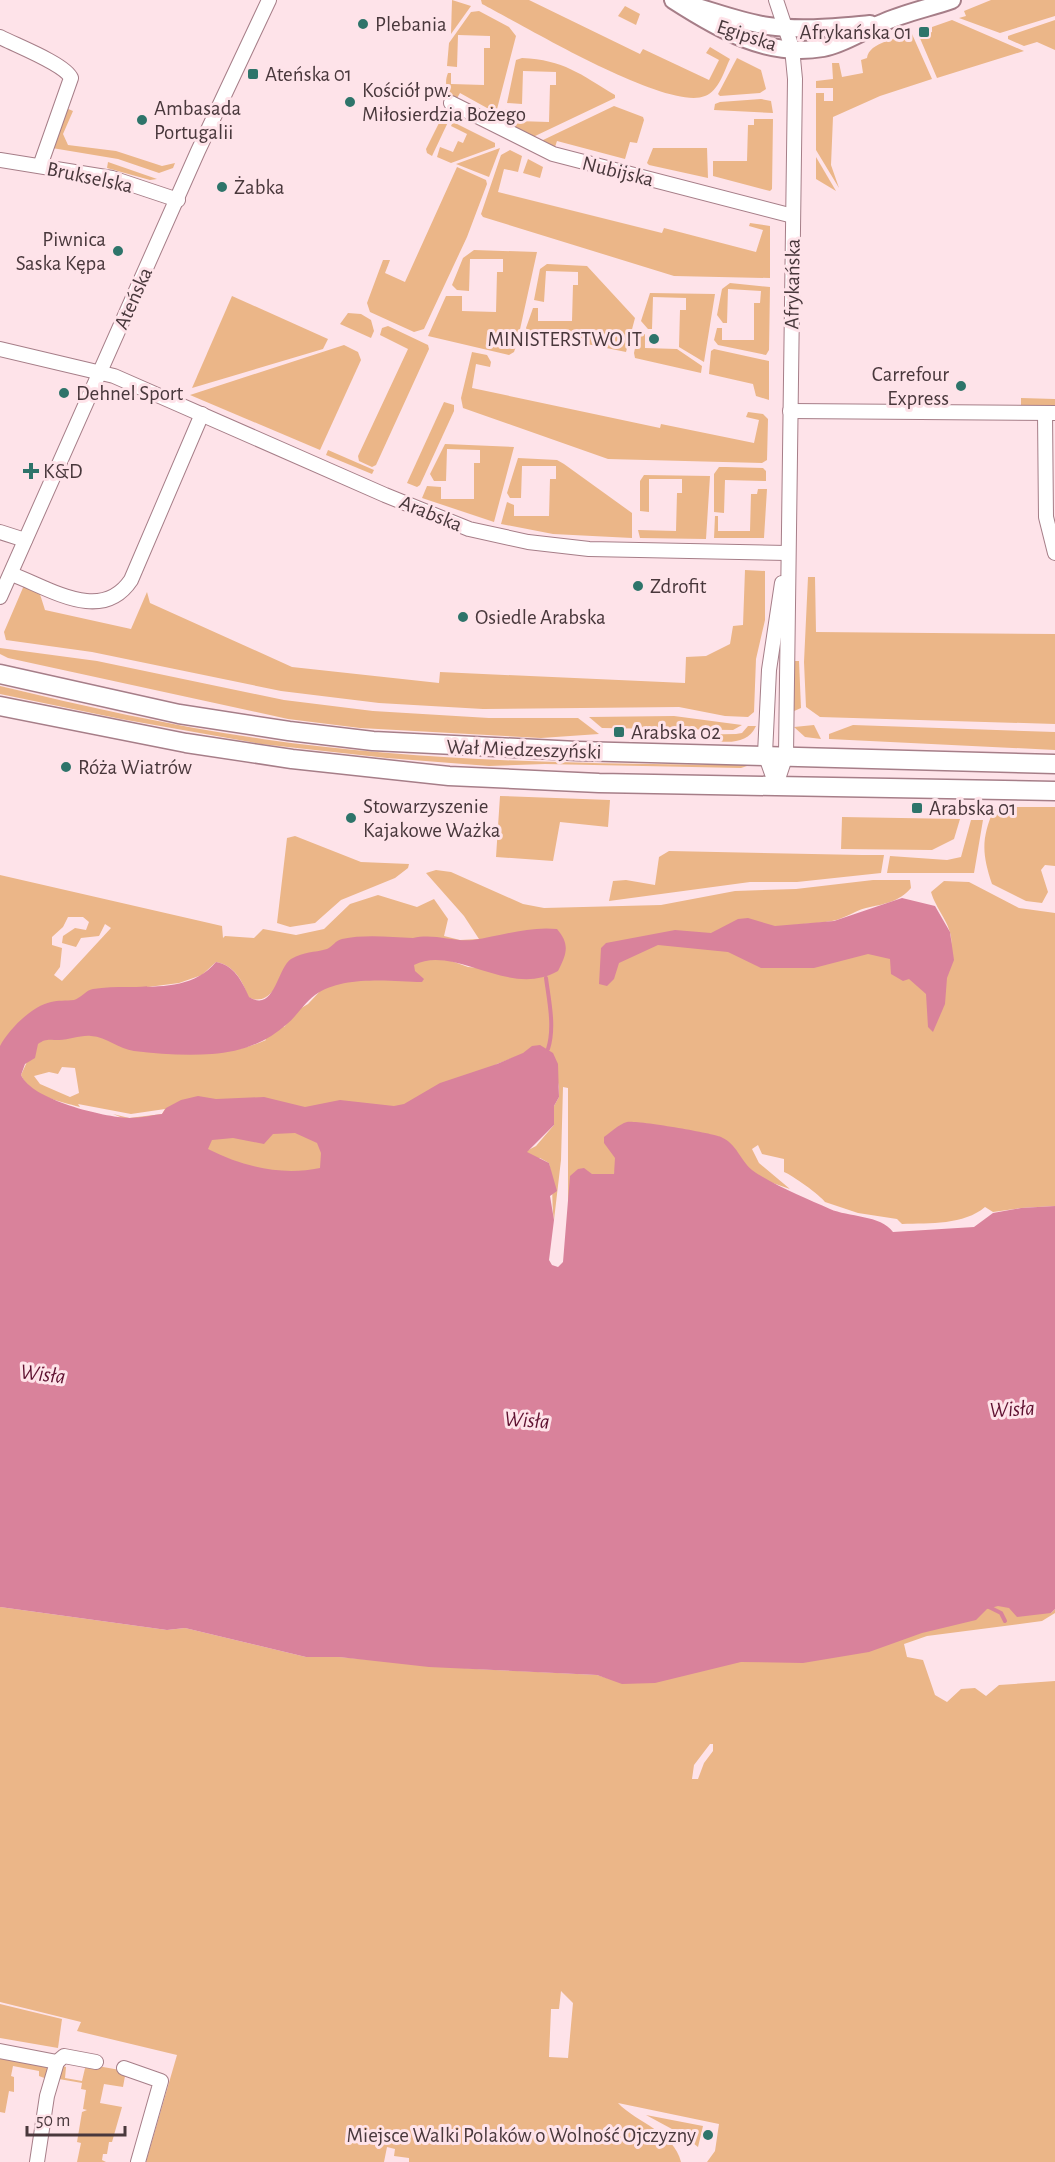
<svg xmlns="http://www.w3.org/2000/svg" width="1055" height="2162" font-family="'Alegreya Sans',sans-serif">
<rect width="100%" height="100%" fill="#fee3e9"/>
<g fill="#ebb688" fill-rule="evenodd">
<path d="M 452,0 L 471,6 L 451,34 Z"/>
<path d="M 481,0 L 529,0 L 640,54 L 643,49 L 709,80 L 719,60 L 706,53 L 710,47 L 730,59 C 724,71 719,91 705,96 C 667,112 521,24 482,4 Z"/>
<path d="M 991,0 L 1055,0 L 1055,16 L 1000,33 L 959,18 L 966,16 L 964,11 Z"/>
<path d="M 625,6 L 640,14 L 636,25 L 618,16 Z"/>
<path d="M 479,11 L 509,27 L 516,36 L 496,113 L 460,93 L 456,100 C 446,94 444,82 448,73 L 451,73 L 451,84 L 484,85 L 484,48 L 490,48 L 490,36 L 458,35 L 457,67 L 447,66 L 449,43 L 471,12 Z"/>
<path d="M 952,20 L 1024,51 L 937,78 L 919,36 L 932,32 L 932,27 Z"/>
<path d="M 1055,20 L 1055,50 L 1037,42 L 1024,46 L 1008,39 L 1008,36 Z"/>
<path d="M 912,34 L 932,79 L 880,96 L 833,117 L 831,165 L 839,188 L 816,150 L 816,93 L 824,93 L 824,101 L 833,101 L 833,88 L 816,88 L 816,81 L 833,79 L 832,63 L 839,63 L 842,77 L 863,73 L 861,60 L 867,58 C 869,42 899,38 912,34 Z"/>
<path d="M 522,58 C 564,60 580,74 615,95 L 615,98 L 533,137 L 501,120 L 503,110 L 517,109 L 517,121 L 549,122 L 550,85 L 556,85 L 556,72 L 523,71 L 522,104 L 507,103 L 516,60 Z"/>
<path d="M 737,58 L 761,70 L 766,89 L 760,93 L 720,96 L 718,94 Z"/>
<path d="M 761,99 L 771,101 L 773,113 L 714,110 L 715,104 L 720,102 Z"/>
<path d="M 614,106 L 643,117 L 644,120 L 637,143 L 630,142 L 625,159 L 557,141 L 555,147 L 541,141 Z"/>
<path d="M 66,108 L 73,111 L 63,134 L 68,145 L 116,151 L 162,166 L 175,163 L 173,168 L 159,173 L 118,159 L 52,148 Z"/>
<path d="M 441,119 L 449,120 L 432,156 L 427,153 L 426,149 Z"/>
<path d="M 754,119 L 773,119 L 772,189 L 770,191 L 713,176 L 713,161 L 747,161 L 748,125 L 754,125 Z"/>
<path d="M 453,122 L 495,143 L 495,147 L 451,163 L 437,157 L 440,147 L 453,152 L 458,141 L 463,143 L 467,134 L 451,126 Z"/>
<path d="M 500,148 L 489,177 L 456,164 Z"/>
<path d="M 653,148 L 707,148 L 708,178 L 649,165 L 647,163 Z"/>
<path d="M 510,150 L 522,156 L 518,172 L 504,169 L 498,192 L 662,233 L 664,228 L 756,252 L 763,230 L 749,226 L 750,223 L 770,226 L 770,278 L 674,276 L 483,217 L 481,214 L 501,155 Z"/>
<path d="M 816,157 L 836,191 L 816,179 Z"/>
<path d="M 528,159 L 543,167 L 540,178 L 523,173 Z"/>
<path d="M 108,162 L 157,179 L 150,180 L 107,168 Z"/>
<path d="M 457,167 L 486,180 L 487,184 L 467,237 L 424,329 L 414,332 L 370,312 L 367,303 L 383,260 L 390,260 L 385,273 L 405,282 Z"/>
<path d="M 474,250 L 537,252 L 517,343 L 514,352 L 509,355 L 428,336 L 446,296 L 462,296 L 462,311 L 496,312 L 497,272 L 503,272 L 503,259 L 470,259 L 469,291 L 457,290 L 452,285 L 463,258 Z"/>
<path d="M 547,264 L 587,266 L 635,318 L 626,352 L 528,332 L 526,328 L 533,308 L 538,308 L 538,321 L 572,321 L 573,285 L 578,285 L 578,272 L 546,271 L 544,302 L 534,300 L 540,269 Z"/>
<path d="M 730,283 L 770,287 L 769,350 L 766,355 L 718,345 L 714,340 L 717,328 L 722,328 L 722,340 L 754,340 L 754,303 L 760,303 L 761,291 L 728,289 L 727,323 L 723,323 L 717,315 L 722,289 Z"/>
<path d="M 650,293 L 715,294 L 704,362 L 679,347 L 680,310 L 686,310 L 686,298 L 653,297 L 652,329 L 648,329 L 641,321 Z"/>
<path d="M 232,296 L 328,339 L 323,349 L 192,388 Z"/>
<path d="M 348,313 L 361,314 L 371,320 L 374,331 L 371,338 L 340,324 Z"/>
<path d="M 388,326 L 428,345 L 429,349 L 376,465 L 372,467 L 359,461 L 358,456 L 408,349 L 380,335 L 382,328 Z"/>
<path d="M 638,334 L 645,334 L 645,348 L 677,349 L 702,366 L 701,373 L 635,358 L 634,353 Z"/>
<path d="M 344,345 L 358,352 L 361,360 L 320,450 L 190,395 Z"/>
<path d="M 714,349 L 769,361 L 769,400 L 756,396 L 753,384 L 709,374 L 711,351 Z"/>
<path d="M 472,352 L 487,355 L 491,362 L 490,367 L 476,364 L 472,388 L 660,428 L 661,424 L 754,443 L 759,420 L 746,417 L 748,412 L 763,414 L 768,419 L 767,460 L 762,463 L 608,459 L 463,408 L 461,398 Z"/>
<path d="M 1021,398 L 1055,399 L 1055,406 L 1021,406 Z"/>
<path d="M 444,402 L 454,405 L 454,411 L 420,485 L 417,487 L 407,483 Z"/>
<path d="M 445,444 L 514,447 L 494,522 L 422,498 L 427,486 L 441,487 L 441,499 L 474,499 L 474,463 L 480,463 L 480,450 L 447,449 L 446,481 L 434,481 L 430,474 Z"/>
<path d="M 328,450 L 374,470 L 372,474 L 326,455 Z"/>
<path d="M 518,458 L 557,460 L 564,464 L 632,513 L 632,538 L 553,534 L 501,524 L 507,502 L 514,505 L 514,516 L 549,516 L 550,479 L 556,479 L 556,466 L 522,466 L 521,498 L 510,498 L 507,493 Z"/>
<path d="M 726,467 L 763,468 L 766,471 L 766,481 L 725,480 L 724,513 L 714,512 L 714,474 L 719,467 Z"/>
<path d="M 644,475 L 710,476 L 706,539 L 640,538 L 638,530 L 676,531 L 677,493 L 682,493 L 682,479 L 649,479 L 649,512 L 640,511 L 640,481 Z"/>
<path d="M 758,489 L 767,489 L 764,538 L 714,538 L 715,516 L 718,516 L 718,531 L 750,531 L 751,494 L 757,494 Z"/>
<path d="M 745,570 L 765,571 L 765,620 L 756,659 L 754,712 L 748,717 L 725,716 L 679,707 L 483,709 L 379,703 L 281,691 L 92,652 L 6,640 L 4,632 L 25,583 L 38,588 L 45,610 L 131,629 L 147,592 L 150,603 L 292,667 L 439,683 L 440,672 L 685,683 L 686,657 L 706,656 L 730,644 L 733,626 L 743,625 Z"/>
<path d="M 808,577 L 815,577 L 816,632 L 1055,634 L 1055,724 L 820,717 L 806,707 L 804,662 Z"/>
<path d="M 0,648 L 97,661 L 284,700 L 373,711 L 489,718 L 578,718 L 599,734 L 541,738 L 360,728 L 288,719 L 8,658 L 0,654 Z"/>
<path d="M 794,661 L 799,661 L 801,708 L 792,712 Z"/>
<path d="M 0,686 C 87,707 173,726 262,739 C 423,762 587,764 750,765 L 741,768 L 545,764 L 489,766 L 387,758 L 261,744 L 121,719 L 0,694 Z"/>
<path d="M 674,716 L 742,725 L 733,730 L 602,728 L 589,717 Z"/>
<path d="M 814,725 L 821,739 L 805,737 L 794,727 Z"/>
<path d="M 853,725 L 1055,732 L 1055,750 L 829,739 L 829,734 Z"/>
<path d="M 748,726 L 756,726 C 744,753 705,738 682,735 L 736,734 L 742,733 Z"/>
<path d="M 500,796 L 610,800 L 608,827 L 560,822 L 553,861 L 496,857 Z"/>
<path d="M 1006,807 L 1055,807 L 1055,866 L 1045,865 L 1041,870 L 1048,892 L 1042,903 L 1026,901 L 992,884 C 982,854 981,839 994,809 Z"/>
<path d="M 842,817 L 960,819 L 954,839 L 932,850 L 841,849 Z"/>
<path d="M 971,820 L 983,820 L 974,873 L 887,873 L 890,856 L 947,860 L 961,857 Z"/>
<path d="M 295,836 L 361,862 L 409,864 L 408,868 L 395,878 L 341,900 L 315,923 L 290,927 L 277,923 L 287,838 Z"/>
<path d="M 669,851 L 862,855 L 884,855 L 881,873 L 797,882 L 750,882 L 609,901 L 613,881 L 626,880 L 655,885 L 659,857 Z"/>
<path d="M 436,870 L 451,872 L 523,904 L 544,908 L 661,905 L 735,891 L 796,889 L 873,880 L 910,880 L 911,888 C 899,902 884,904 866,908 C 854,911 844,919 832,921 C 801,926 783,922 756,937 L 757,949 L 765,955 L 793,958 L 823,957 L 858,943 L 875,942 L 906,948 L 912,954 L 911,964 L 921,978 L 932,983 L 936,980 C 939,968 949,957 951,945 C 954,927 936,910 931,892 L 944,881 L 969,882 L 1019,908 L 1055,913 L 1055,1206 L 1021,1208 L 993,1212 L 985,1207 C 964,1225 930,1223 902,1224 L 897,1219 L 858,1213 L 825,1202 C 820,1195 792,1175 784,1172 L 784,1159 L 762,1154 L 758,1145 L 752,1149 L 759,1163 L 790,1189 L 718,1164 L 679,1159 L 650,1151 L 627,1152 L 618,1160 L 614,1174 L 582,1175 L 577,1178 L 568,1218 L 568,1088 L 563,1087 L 561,1160 L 554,1220 C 551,1201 554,1182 549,1163 L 540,1158 L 528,1158 L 524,1164 L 528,1174 C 519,1178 516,1176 510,1169 L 511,1159 L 536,1146 L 554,1125 L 554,1106 L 559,1097 L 559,1087 L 554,1065 L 548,1054 L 533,1050 L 497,1064 L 421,1115 L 379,1128 L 357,1144 L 352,1157 L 344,1163 L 294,1183 L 275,1184 L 250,1177 L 207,1153 L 113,1114 L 129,1118 L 162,1114 L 165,1109 L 131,1114 L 78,1104 L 80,1107 C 59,1101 31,1097 21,1075 L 31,1053 L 33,1029 L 49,1024 C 58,1029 88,1028 102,1030 L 127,1013 L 133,1015 L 142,1032 L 140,1051 C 184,1054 226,1058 266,1040 L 255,1028 L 257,1020 L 267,1014 L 275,1015 L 284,1027 L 298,1010 L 308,1004 L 323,988 L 368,971 L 393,966 L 408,958 L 432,954 L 468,967 L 527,972 L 544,969 L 556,963 L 560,941 L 552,933 L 508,936 L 470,946 L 441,941 L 406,949 L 361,946 L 341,957 L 314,955 L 282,974 C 277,989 265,1006 248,997 C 243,981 234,965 216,962 L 202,975 L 179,983 L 94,994 L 81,1006 L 64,1007 L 28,1027 C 20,1049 12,1068 0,1089 L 0,875 L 222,926 L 223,938 L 225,936 L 254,938 L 263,929 L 296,935 L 324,929 L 350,904 L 378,895 L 417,907 L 434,899 L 448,919 L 444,936 L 460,940 L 479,939 L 464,916 L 426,873 ZM 68,917 L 83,917 L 89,922 L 86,930 L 75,928 L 63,936 L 62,943 L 76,947 L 81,938 L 99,936 L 105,924 L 111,928 L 62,981 L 54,975 L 60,967 L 62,948 L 52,945 L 52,937 L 63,927 ZM 62,1067 L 75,1068 L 79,1093 L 70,1097 L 40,1084 L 34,1076 L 49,1072 L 58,1074 Z"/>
<path d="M 986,1603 L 1051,1613 L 1055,1609 L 1055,1613 L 1042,1621 L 927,1636 L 904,1644 L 907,1657 L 923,1660 L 935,1695 L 947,1702 L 961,1689 L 975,1688 L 986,1696 L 999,1685 L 1055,1681 L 1055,2162 L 707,2162 L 715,2151 L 719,2124 L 618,2103 C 637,2123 674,2132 681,2162 L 409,2162 L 409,2158 L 394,2156 L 395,2149 L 387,2147 L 384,2162 L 146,2162 L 177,2055 L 77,2031 L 81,2022 L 0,2002 L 0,1607 L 167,1630 L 185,1628 L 306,1657 L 339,1657 L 476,1669 L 597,1675 L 610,1679 ZM 710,1744 L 713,1744 L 713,1751 L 704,1763 L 698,1779 L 692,1779 L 694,1765 ZM 561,1991 L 573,2003 L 568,2058 L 549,2057 L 551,2009 L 559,2009 Z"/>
<path d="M 0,2004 L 62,2019 L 58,2048 L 0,2038 Z"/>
<path d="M 0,2055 L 50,2066 L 47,2079 L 39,2076 L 39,2071 L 13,2066 L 11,2076 L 14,2077 L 14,2092 L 9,2091 L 5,2113 L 0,2112 Z"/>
<path d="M 86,2064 L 120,2070 L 125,2076 L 123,2087 L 104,2084 L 100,2103 L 122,2107 L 112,2142 L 109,2142 L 107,2154 L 103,2154 L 102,2160 L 106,2162 L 77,2162 L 81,2143 L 77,2142 L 82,2112 L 87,2110 L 83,2109 L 86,2090 L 81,2089 L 82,2083 L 59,2079 L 63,2066 L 66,2067 L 65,2078 L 82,2081 Z"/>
<path d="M 646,2115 L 703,2126 L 698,2147 L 683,2135 Z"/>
</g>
<g fill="#d9829b" fill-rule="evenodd">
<path d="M 902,898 L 935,906 L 950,932 L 954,960 L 947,978 L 945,1004 L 933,1032 L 928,1027 L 926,994 L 909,979 L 903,981 L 891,974 L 890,959 L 868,954 L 814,968 L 761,968 L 728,952 L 658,945 L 619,963 L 614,979 L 607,986 L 599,984 L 601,948 L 606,943 L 675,930 L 711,933 L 738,919 L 748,918 L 775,926 L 834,921 Z"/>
<path d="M 557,929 C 570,944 567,954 558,971 C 509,999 455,944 414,965 L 415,971 L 424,979 L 422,982 C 391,981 342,975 315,995 C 304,1003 297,1016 287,1024 C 266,1043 240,1052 212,1054 C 187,1056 159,1054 134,1051 C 119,1049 107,1037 91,1036 C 80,1035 70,1040 59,1040 C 50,1040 46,1038 38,1044 L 35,1058 L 25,1064 L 21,1075 C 32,1100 103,1117 130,1118 C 141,1118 152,1115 162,1114 L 166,1108 L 181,1100 L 198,1096 L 216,1099 L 264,1097 L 305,1107 L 340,1100 L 394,1106 L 404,1104 L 440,1083 L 497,1064 L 523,1053 L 532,1046 L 540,1045 L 553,1053 L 558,1064 L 559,1097 L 554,1106 L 554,1125 L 527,1152 L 549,1163 L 557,1191 L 550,1196 L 554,1220 L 549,1260 L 552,1265 L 558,1267 L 563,1262 L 570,1176 L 578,1169 L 584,1168 L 592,1174 L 614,1174 L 615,1158 L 604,1143 L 604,1137 C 610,1133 619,1124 627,1122 C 636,1120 712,1133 721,1137 C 737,1144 740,1160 752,1170 C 771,1184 807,1199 830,1209 C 848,1217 881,1215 893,1232 L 974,1227 L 993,1213 L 1021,1208 L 1055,1206 L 1055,1609 L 1051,1613 L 1017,1617 L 1009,1608 L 998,1606 L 987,1609 L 976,1620 L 922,1633 L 869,1652 L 803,1663 L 741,1662 L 655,1683 L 622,1684 L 597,1675 L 429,1667 L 339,1657 L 306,1657 L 185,1628 L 167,1630 L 0,1607 L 0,1046 C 9,1029 32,1006 51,1002 C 58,1000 66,1001 74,1000 C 81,998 86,990 93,989 C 133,982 186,998 216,962 C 234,965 242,981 249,997 C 275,1013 277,968 291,959 C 305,951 313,953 327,949 C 332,947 336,940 342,939 C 364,934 391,937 413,938 C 434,933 453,942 473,940 C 501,936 528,926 557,929 ZM 295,1133 L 317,1143 L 321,1153 L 320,1168 C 282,1176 243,1167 208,1149 L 212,1140 L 233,1138 L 264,1144 L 273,1134 Z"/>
</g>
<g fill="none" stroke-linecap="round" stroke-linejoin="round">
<g stroke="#d9829b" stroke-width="4">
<path d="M 546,978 C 549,1001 555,1027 548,1049"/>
<path d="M 989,1607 L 1001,1613 L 1005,1621"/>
</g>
<defs>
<g id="minor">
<path d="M 0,37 C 15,45 65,64 71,78 L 40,166"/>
<path d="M 451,103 L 553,154 L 793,216"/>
<path d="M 0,160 L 112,178 L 178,200"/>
<path d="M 0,349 L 114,376 L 385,495 L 469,529 L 528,542 L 589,549 L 787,553"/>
<path d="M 790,411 L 1055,413"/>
<path d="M 1045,413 L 1046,517 L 1055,553"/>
<path d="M 0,532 L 25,540"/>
<path d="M 11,574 C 48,587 101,625 131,580 L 202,414"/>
<path d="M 0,597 L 198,151 L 269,0"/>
<path d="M 776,785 L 786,755 L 795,79 L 792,48 L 776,0"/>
<path d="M 776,785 L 765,754 L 769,670 L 782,583"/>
<path d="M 0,2051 L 57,2062 L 64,2056 L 96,2062"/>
<path d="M 124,2068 L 161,2081 L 138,2162"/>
<path d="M 37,2162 L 47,2096 L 57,2062"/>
</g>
<g id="tertiary">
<path d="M 673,0 C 718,29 767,58 823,48 C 844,44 862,31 882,23 C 904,13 929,8 952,0"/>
<path d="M 687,4 C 713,11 741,22 768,26 C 802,31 836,27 870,24"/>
</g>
<g id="secondary">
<path d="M 0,674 L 179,714 L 289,731 L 373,741 L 577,751 L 1055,764"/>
<path d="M 0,706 L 186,743 L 292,759 L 449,776 L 599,783 L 1055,791"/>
</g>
</defs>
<use href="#minor" stroke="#a67e88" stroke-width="16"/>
<use href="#tertiary" stroke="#a67e88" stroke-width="20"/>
<use href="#secondary" stroke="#a67e88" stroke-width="21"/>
<use href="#minor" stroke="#fff" stroke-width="14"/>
<use href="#tertiary" stroke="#fff" stroke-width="16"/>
<use href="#secondary" stroke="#fff" stroke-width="18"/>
</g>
<g fill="#2e746a" stroke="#fee3e9" stroke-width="2">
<circle cx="363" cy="24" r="6"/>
<rect x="918" y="26" width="12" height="12" rx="3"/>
<rect x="247" y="68" width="12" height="12" rx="3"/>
<circle cx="350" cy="102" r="6"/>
<circle cx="142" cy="120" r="6"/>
<circle cx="222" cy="187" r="6"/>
<circle cx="118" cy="251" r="6"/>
<circle cx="654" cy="339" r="6"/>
<circle cx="961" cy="386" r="6"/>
<circle cx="64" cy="393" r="6"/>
<path d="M28 462h6v6h6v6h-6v6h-6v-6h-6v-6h6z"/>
<circle cx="638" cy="586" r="6"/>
<circle cx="463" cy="617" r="6"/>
<rect x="613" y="726" width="12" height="12" rx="3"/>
<circle cx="66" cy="767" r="6"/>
<rect x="911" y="802" width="12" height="12" rx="3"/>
<circle cx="351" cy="818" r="6"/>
<circle cx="708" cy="2135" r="6"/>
</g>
<g text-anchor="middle" stroke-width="6" stroke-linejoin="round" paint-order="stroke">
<g font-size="21" fill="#49383c" stroke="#fee3e9" text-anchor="start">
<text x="375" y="31">Plebania</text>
<text x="912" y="39" text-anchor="end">Afrykańska 01</text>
<text x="265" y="81">Ateńska 01</text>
<text x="362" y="97">Kościół pw.<tspan x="362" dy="24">Miłosierdzia Bożego</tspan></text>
<text x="154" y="115">Ambasada<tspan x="154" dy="24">Portugalii</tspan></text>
<text x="234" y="194">Żabka</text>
<text x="106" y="246" text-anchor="end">Piwnica<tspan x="106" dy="24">Saska Kępa</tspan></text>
<text x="642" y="346" text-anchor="end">MINISTERSTWO IT</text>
<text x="949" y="381" text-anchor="end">Carrefour<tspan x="949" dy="24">Express</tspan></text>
<text x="76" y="400">Dehnel Sport</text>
<text x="43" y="478">K&amp;D</text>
<text x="650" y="593">Zdrofit</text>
<text x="475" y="624">Osiedle Arabska</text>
<text x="631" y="739">Arabska 02</text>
<text x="78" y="774">Róża Wiatrów</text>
<text x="363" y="813">Stowarzyszenie<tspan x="363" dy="24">Kajakowe Ważka</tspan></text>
<text x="929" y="815">Arabska 01</text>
<text x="696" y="2142" text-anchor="end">Miejsce Walki Polaków o Wolność Ojczyzny</text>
</g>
<g font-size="21" fill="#49383c" stroke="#fee3e9">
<text transform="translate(747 35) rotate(18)" y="7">Egipska</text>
<text transform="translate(618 171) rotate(14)" y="7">Nubijska</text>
<text transform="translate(90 177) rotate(12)" y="7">Brukselska</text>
<text transform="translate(792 284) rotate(-89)" y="7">Afrykańska</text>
<text transform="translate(133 298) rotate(-66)" y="7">Ateńska</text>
<text transform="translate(431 513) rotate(22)" y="7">Arabska</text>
<text transform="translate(524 749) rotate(2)" y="7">Wał Miedzeszyński</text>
</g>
<g font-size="22" font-style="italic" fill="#5e102f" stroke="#fee3e9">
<text transform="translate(43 1373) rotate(7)" y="8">Wisła</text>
<text transform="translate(1012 1408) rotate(-3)" y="8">Wisła</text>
<text transform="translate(527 1419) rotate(4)" y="8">Wisła</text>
</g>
</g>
<path d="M27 2126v9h98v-9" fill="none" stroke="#49383c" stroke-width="3"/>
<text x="36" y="2126" font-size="18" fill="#49383c" stroke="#fee3e9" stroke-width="4.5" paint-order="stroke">50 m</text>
</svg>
